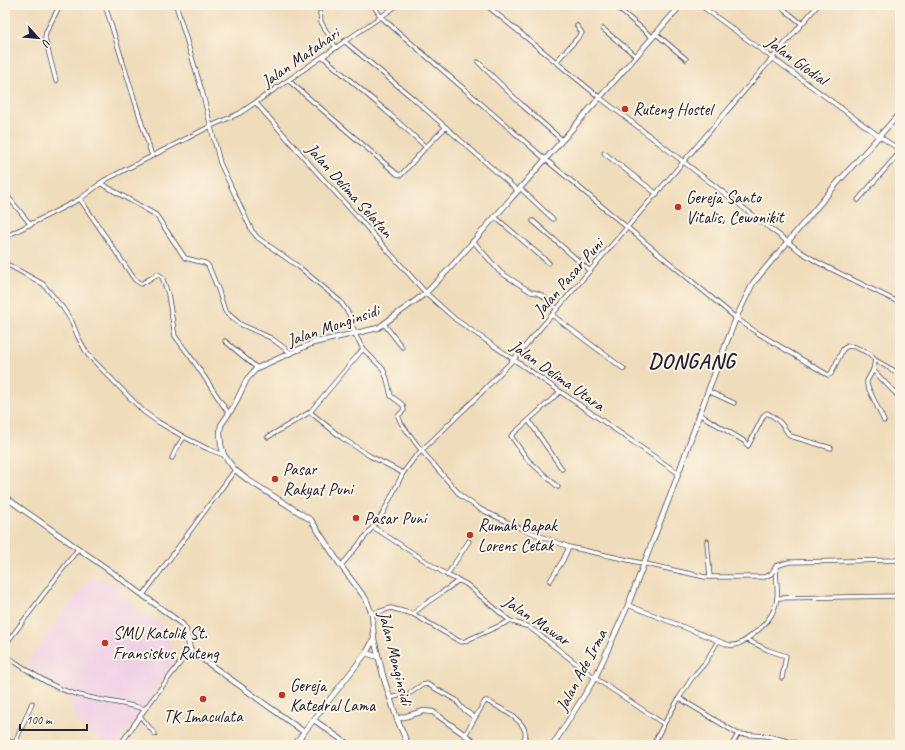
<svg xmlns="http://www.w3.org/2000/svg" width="905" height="750" font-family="Caveat,sans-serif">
<rect width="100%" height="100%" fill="#fcf5e5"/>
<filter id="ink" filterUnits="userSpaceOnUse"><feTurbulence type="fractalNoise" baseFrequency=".025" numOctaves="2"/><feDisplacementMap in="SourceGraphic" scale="8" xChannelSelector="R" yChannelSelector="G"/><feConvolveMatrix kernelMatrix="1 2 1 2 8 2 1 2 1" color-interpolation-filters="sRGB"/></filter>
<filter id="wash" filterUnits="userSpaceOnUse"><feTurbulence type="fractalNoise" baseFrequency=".012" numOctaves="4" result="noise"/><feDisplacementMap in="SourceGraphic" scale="16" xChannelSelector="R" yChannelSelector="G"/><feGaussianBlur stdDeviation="0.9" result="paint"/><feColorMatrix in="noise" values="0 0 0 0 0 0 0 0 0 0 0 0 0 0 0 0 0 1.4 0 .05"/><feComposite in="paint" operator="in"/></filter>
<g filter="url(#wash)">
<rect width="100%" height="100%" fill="#efdcba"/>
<path fill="#f0d0e5" d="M 90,577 L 115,583 L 138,612 L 163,624 L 176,662 L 117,745 L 108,745 L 76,722 L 69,699 L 26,663 Z"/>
</g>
<g filter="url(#ink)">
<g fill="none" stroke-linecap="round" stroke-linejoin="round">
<path stroke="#c6b7a1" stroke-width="3.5" stroke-dasharray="3.5 2" stroke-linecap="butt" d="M 398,696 L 410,693"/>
<defs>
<g id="minor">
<path d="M 105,5 L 152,156"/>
<path d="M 176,5 L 202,91 L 220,163 L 252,231 L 258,238 L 299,267 L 340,301 L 349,314 L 355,334 L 363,349 L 383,369 L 387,379 L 391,396 L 403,405 L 404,410 L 398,416 L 401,423 L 421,450 L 461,496 L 480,509 L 522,529 L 569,547 L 705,577 L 765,577 L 771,574 L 776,566"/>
<path d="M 373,5 L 381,17 L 545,159 L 736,318 L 756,332 L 828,375 L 831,374 L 843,349 L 848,346 L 855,347 L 870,354 L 875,360 L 900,374"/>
<path d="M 486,5 L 599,97 L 801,252 L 819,263 L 900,303"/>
<path d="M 614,5 L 652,37"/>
<path d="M 700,5 L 879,136 L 900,150"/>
<path d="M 779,5 L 802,24"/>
<path d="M 320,13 L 321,22 L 336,48"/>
<path d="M 603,29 L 636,56"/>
<path d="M 655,33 L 686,59"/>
<path d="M 344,41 L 415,100 L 518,191"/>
<path d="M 323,57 L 385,110 L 426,147 L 446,127"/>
<path d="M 478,62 L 523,106 L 562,140"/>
<path d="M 556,62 L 582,33 L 577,26"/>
<path d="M 56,81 L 45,38 L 46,32 L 60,5"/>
<path d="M 289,81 L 397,174 L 401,175 L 426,147"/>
<path d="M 256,103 L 315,170 L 426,293 L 455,319 L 678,473"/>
<path d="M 604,153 L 657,194"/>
<path d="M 100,183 L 156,215 L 185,258 L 205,263 L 208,265 L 218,289 L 225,311 L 240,324 L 271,338 L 291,353"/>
<path d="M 520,188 L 553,219"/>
<path d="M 5,193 L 31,225"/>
<path d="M 80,199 L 135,280 L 141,284 L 158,274 L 162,277 L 168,294 L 175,336 L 195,363 L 229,414"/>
<path d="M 858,200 L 900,152"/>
<path d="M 495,217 L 549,263"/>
<path d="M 533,221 L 590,271"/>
<path d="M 5,237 L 80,199 L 105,180 L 211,126 L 240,113 L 398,5"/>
<path d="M 473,241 L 500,272 L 531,292 C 542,292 548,301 557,309"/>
<path d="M 5,263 L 43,284 L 63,308 L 72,322 L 78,337 L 88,355 L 144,412 L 158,422 L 184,437 L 208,449 L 224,455"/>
<path d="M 552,315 L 624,369"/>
<path d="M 384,324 L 402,347"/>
<path d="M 225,341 L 257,368"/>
<path d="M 875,360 L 873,370 L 900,398"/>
<path d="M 873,370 L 867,381 L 867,385 L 884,421"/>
<path d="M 708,391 L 734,403"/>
<path d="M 310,412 L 342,438 L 370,456 L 403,473"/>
<path d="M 699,414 L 744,441 L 748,446 L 764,415 L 767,413 C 778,418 783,426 790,436 L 831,448"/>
<path d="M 529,421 L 562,469"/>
<path d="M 268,437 L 310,412 L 363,349"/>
<path d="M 172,458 L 176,449 L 184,437"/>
<path d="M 558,487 L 528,460 L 511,436 L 560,392"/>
<path d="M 373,527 L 447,575 L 466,584 L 510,621 L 529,627 L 537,633 L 595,678 L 664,724 L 653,745"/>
<path d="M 707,541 L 710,577"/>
<path d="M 341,566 L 373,527 L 383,513 L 403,473 L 415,457 L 476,398 L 514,359 L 818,5"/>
<path d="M 447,575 L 469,541"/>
<path d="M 550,581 L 563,560 L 569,547"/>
<path d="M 143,595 L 235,470"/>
<path d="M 777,598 L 900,596"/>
<path d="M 628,605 L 729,645 C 737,647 745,641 751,636 C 764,626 775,615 777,598 C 778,588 776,577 776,566 L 789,562 L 900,560"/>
<path d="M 372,614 L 391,608 L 413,614 C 427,601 444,592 459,580"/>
<path d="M 413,614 L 459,641 L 463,642 L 510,621"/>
<path d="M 747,640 L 768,650 L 786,656 L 782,678"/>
<path d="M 5,645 L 78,549"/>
<path d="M 5,655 C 23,667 41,681 61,689 C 87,700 118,701 145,709"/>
<path d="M 410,693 L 422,685 L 427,684 L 456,700 L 462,708 L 475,718"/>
<path d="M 390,698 L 398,696"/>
<path d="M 679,698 L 692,678 L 705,663 L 718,641"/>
<path d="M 140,716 L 155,734"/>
<path d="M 664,724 L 679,698 L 738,734"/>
<path d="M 465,735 L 485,701 L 487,701 C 498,707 529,721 525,737 C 524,740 521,743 520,745"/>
<path d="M 5,739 L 19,745"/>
<path d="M 15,743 L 32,703"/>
<path d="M 120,745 L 145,709 L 190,650"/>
<path d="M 732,745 L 738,734 L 767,736 L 796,743"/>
</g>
<g id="tertiary">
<path d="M 5,497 L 113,573 L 182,624 L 186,630 L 190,650 L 304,732"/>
<path d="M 366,653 L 378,657"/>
<path d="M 397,719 L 424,711 L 433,712 L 479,745"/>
<path d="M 314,720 L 349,745"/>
<path d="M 294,745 L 366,653 L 374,639"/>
<path d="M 408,745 L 397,719 L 384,679 L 374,639 L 372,614 L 366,599 L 341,566 L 311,520 L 248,480 L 235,470 L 224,455 L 221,445 L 220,432 L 221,425 L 234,406 L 247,379 L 257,368 L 313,343 L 378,328 L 426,293 L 450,268 L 681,5"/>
<path d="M 553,745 L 595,678 L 628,605 L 672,491 L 708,391 L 736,318 L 753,283 L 839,181 L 900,113"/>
</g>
</defs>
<use href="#minor" stroke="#413e4e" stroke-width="5"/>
<use href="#tertiary" stroke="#413e4e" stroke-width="6"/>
<use href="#minor" stroke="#fff" stroke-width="3.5"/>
<use href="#tertiary" stroke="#fff" stroke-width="4.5"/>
</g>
</g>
<g fill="#c8321e" stroke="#fcf5e5" stroke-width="1.5">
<circle cx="625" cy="109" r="4"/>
<circle cx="678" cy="207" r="4"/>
<circle cx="275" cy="479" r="4"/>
<circle cx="356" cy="518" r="4"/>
<circle cx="470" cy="535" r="4"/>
<circle cx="105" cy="643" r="4"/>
<circle cx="282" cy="695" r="4"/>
<circle cx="203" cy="699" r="4"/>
</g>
<g text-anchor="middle" stroke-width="4" stroke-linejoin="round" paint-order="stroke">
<g font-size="17" fill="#22223b" stroke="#fcf5e5">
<text transform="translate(300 57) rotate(-35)" y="6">Jalan Matahari</text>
<text transform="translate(797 60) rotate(36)" y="6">Jalan Glodial</text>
<text transform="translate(350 190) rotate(48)" y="6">Jalan Delima Selatan</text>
<text transform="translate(568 277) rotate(-49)" y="6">Jalan Pasar Puni</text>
<text transform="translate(333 325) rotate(-19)" y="6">Jalan Monginsidi</text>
<text transform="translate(558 375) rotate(35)" y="6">Jalan Delima Utara</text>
<text transform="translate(537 620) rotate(34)" y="6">Jalan Mawar</text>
<text transform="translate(396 658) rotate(76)" y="6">Jalan Monginsidi</text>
<text transform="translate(581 670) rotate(-62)" y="6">Jalan Ade Irma</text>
</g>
<g font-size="17" fill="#22223b" stroke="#fcf5e5" text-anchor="start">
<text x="633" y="115">Ruteng Hostel</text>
<text x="686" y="203">Gereja Santo<tspan x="686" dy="20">Vitalis, Cewonikit</tspan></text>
<text x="283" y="475">Pasar<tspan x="283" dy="20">Rakyat Puni</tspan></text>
<text x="364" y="524">Pasar Puni</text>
<text x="478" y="531">Rumah Bapak<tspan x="478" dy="20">Lorens Cetak</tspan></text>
<text x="113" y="639">SMU Katolik St.<tspan x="113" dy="20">Fransiskus Ruteng</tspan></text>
<text x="290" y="691">Gereja<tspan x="290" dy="20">Katedral Lama</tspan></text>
<text x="203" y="722" text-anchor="middle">TK Imaculata</text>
</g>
<g font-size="21" font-weight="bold" letter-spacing="1" fill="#22223b" stroke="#fcf5e5">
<text x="692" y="368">DONGANG</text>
</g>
</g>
<rect width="905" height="750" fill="none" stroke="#fcf5e5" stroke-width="20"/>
<g transform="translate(38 38) rotate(117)" stroke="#fcf5e5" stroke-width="3" paint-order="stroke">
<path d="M0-3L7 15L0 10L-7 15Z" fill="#22223b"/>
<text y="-6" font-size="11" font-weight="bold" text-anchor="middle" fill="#22223b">U</text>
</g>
<path d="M20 724v6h67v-6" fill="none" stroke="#22223b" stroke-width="2"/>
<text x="26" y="724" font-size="12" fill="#22223b" stroke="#fcf5e5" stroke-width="3" paint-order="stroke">100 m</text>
</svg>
